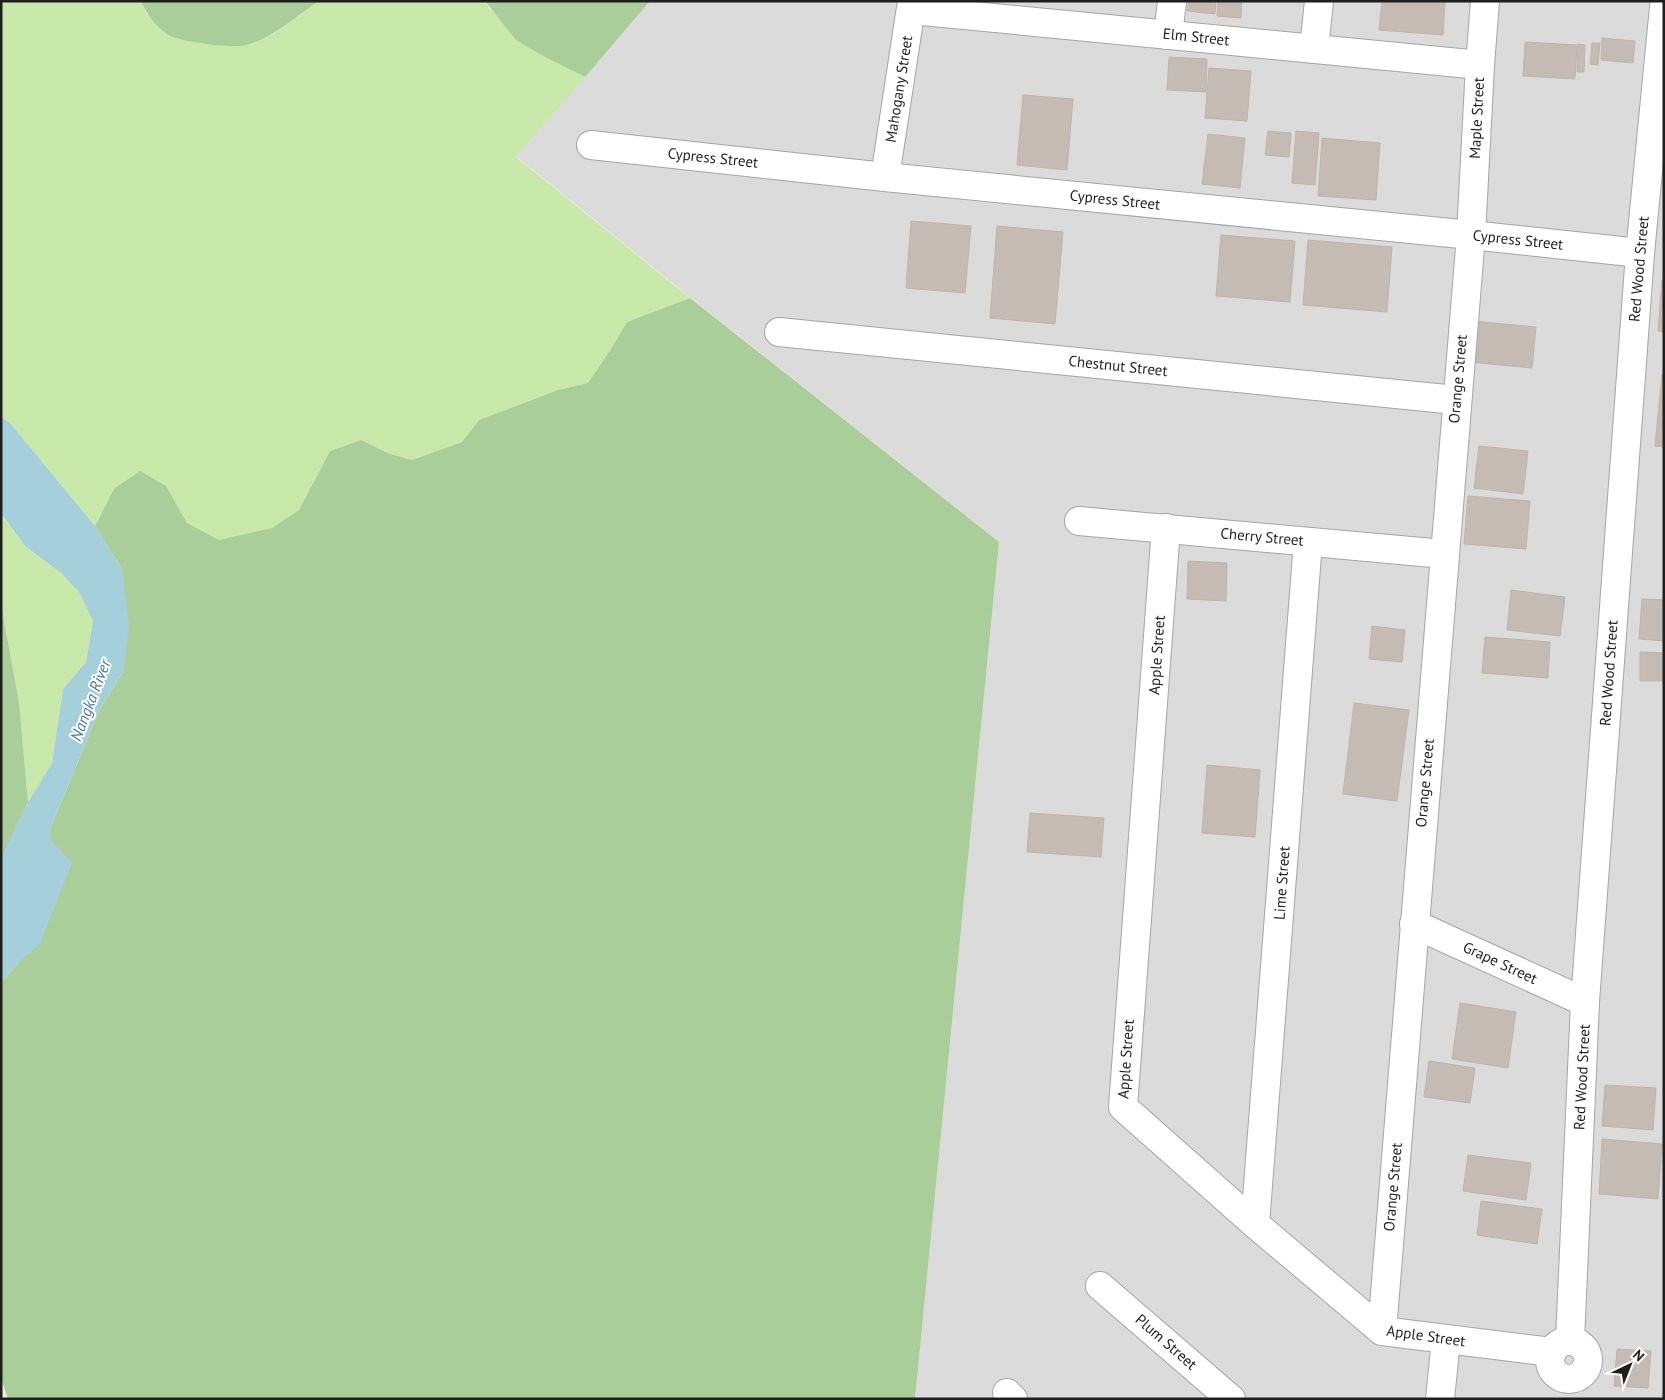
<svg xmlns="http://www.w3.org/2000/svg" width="1665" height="1400" font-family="'PT Sans',sans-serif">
<rect width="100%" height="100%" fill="#efece5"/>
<path fill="#dcdbdb" d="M 650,1 L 1664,1 L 1664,1399 L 915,1399 L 999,542 L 691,298 L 516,156 Z"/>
<g fill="#c9e9ab">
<path d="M 1,1 L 141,1 L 146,13 L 202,44 L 245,45 L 273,34 L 298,14 L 319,1 L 485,1 L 489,8 L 543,56 L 585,77 L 516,157 L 690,298 L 627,322 L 611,349 L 588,383 L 558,390 L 479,420 L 462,442 L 412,460 L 390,454 L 361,440 L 330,451 L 299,510 L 273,528 L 219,540 L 187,523 L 166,486 L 114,489 L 95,526 L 10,423 L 1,417 Z"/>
<path d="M 1,513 L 25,546 L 61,573 L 79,592 L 93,621 L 86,662 L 63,689 L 52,763 L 28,802 L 19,702 L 1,605 Z"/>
</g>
<g fill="#a9ce9a">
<path d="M 141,1 L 319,1 C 295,16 274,38 246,45 C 232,49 179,42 167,34 C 156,27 146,13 141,1 Z"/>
<path d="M 485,1 L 650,1 L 585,77 L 543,56 L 516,40 Z"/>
<path d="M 690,298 L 999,542 L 915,1399 L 8,1399 L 1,1378 L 1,983 L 18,963 L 50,839 L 50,829 L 99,711 L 124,670 L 122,569 L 95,526 L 114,489 L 140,471 L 166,486 L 187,523 L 219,540 L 272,528 L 299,510 L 330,451 L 361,440 L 390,454 L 412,460 L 462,442 L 479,420 L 558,390 L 588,383 L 611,349 L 627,322 Z"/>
<path d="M 1,605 L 19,702 L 28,802 L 1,860 Z"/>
</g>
<path fill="#a6cfdc" d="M 1,417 L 10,423 L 95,526 L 122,569 L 129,626 L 124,670 L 99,711 L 50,829 L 50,839 L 72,863 L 40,944 L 18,963 L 1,983 L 1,858 L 28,802 L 52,763 L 63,689 L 86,662 L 93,621 L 79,592 L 61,573 L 25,546 L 1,513 Z"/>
<g fill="#c4bcb4" stroke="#c1b3a7">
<path d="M 1189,1 L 1216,1 L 1215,14 L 1187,11 Z"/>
<path d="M 1218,1 L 1242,1 L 1241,18 L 1217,16 Z"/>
<path d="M 1382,1 L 1445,1 L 1443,35 L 1379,30 Z"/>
<path d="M 1602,38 L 1635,41 L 1633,63 L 1601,60 Z"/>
<path d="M 1525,42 L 1577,45 L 1575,79 L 1523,76 Z"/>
<path d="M 1592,43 L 1600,43 L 1598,65 L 1590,64 Z"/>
<path d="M 1578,44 L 1585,45 L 1584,72 L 1577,72 Z"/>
<path d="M 1169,57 L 1207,59 L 1206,92 L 1167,90 Z"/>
<path d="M 1209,68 L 1251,71 L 1247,121 L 1205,118 Z"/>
<path d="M 1023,95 L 1073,99 L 1067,170 L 1017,165 Z"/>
<path d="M 1268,131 L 1291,133 L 1289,157 L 1265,155 Z"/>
<path d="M 1296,131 L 1319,133 L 1315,185 L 1292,183 Z"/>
<path d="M 1208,134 L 1245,138 L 1240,188 L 1202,184 Z"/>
<path d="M 1322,138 L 1380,143 L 1376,200 L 1318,196 Z"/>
<path d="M 911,221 L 971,226 L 965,293 L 906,288 Z"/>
<path d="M 997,226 L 1063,232 L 1055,324 L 990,318 Z"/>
<path d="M 1221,235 L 1295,241 L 1290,302 L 1216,296 Z"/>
<path d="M 1308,240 L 1392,247 L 1387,312 L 1303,305 Z"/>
<path d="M 1662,280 L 1664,281 L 1664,332 L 1658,331 Z"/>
<path d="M 1472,321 L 1536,327 L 1532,368 L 1469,362 Z"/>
<path d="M 1662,375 L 1664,375 L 1664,447 L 1655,446 Z"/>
<path d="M 1479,446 L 1528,451 L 1523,494 L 1474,488 Z"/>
<path d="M 1468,496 L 1530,501 L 1526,549 L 1464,544 Z"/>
<path d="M 1188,561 L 1227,563 L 1226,601 L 1187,599 Z"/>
<path d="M 1511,590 L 1565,597 L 1560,636 L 1507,630 Z"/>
<path d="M 1642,599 L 1664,600 L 1664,641 L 1639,639 Z"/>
<path d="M 1372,626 L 1405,630 L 1402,662 L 1369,659 Z"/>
<path d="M 1485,637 L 1550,642 L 1548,678 L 1482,673 Z"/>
<path d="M 1640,652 L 1664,653 L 1664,681 L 1640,681 Z"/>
<path d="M 1354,703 L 1409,710 L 1397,801 L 1343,794 Z"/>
<path d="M 1207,765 L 1260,770 L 1255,837 L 1202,833 Z"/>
<path d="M 1030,813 L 1104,818 L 1101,857 L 1027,852 Z"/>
<path d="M 1460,1003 L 1516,1012 L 1508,1068 L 1452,1059 Z"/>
<path d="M 1429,1061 L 1475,1068 L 1470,1103 L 1424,1097 Z"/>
<path d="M 1605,1085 L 1656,1088 L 1653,1130 L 1602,1126 Z"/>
<path d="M 1602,1139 L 1662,1144 L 1658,1199 L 1599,1194 Z"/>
<path d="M 1468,1155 L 1531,1163 L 1526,1200 L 1463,1191 Z"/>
<path d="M 1481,1201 L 1542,1209 L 1537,1244 L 1477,1235 Z"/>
<path d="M 1617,1349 L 1651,1351 L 1648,1388 L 1614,1386 Z"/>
</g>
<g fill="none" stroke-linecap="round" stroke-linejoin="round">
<defs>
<g id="minor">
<path d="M 912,10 L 1480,65"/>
<path d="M 1168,35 L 1172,1"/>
<path d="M 1314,49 L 1319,1"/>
<path d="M 591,145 L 885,177 L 1471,235 L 1640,253"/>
<path d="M 885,177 L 912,1"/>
<path d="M 779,332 L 1456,400"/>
<path d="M 1079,521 L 1444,554"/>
<path d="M 1166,528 L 1123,1107 L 1255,1224 L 1382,1331 L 1552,1352"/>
<path d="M 1414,924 L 1585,1002"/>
<path d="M 1255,1224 L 1308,542"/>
<path d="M 1100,1286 L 1231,1399"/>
<path d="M 1382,1331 L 1471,235 L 1480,65 L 1485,1"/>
<path d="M 1570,1341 L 1585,1002 L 1640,253 L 1664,7"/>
<circle cx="1569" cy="1360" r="19"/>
<path d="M 1007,1393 L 1013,1399"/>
<path d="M 1440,1399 L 1446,1340"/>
</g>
</defs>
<use href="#minor" stroke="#a5a5a5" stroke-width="30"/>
<use href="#minor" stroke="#fff" stroke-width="28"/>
</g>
<g text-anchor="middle" stroke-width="4" stroke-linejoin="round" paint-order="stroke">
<g font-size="15" fill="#1e1e1e" stroke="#fff">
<text transform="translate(1196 37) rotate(6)" y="5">Elm Street</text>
<text transform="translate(899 89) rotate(-81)" y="5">Mahogany Street</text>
<text transform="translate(1477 118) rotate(-87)" y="5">Maple Street</text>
<text transform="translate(713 158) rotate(6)" y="5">Cypress Street</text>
<text transform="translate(1115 200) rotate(6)" y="5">Cypress Street</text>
<text transform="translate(1518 240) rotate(6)" y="5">Cypress Street</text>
<text transform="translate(1639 269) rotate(-85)" y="5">Red Wood Street</text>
<text transform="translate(1118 366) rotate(6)" y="5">Chestnut Street</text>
<text transform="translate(1458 379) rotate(-85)" y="5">Orange Street</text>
<text transform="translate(1262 537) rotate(5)" y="5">Cherry Street</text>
<text transform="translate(1157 655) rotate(-86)" y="5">Apple Street</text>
<text transform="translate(1609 673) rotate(-86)" y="5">Red Wood Street</text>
<text transform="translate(1425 783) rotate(-85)" y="5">Orange Street</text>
<text transform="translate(1282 883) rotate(-86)" y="5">Lime Street</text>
<text transform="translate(1500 963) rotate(25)" y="5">Grape Street</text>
<text transform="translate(1126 1059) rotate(-86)" y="5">Apple Street</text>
<text transform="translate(1582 1077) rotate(-87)" y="5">Red Wood Street</text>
<text transform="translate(1393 1187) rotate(-85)" y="5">Orange Street</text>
<text transform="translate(1426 1336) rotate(8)" y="5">Apple Street</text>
<text transform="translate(1166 1342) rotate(41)" y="5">Plum Street</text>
</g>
<g font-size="16" font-style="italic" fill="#4977a5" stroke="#fff">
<text transform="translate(90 700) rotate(-69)" y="6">Nangka River</text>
</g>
</g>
<rect width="1665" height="1400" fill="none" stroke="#1e1e1e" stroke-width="5"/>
<g transform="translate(1630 1365) rotate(43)" stroke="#ffffff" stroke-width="4" paint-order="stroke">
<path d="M0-4L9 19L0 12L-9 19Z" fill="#1e1e1e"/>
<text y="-8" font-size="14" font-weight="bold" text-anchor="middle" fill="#1e1e1e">N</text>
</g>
</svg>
